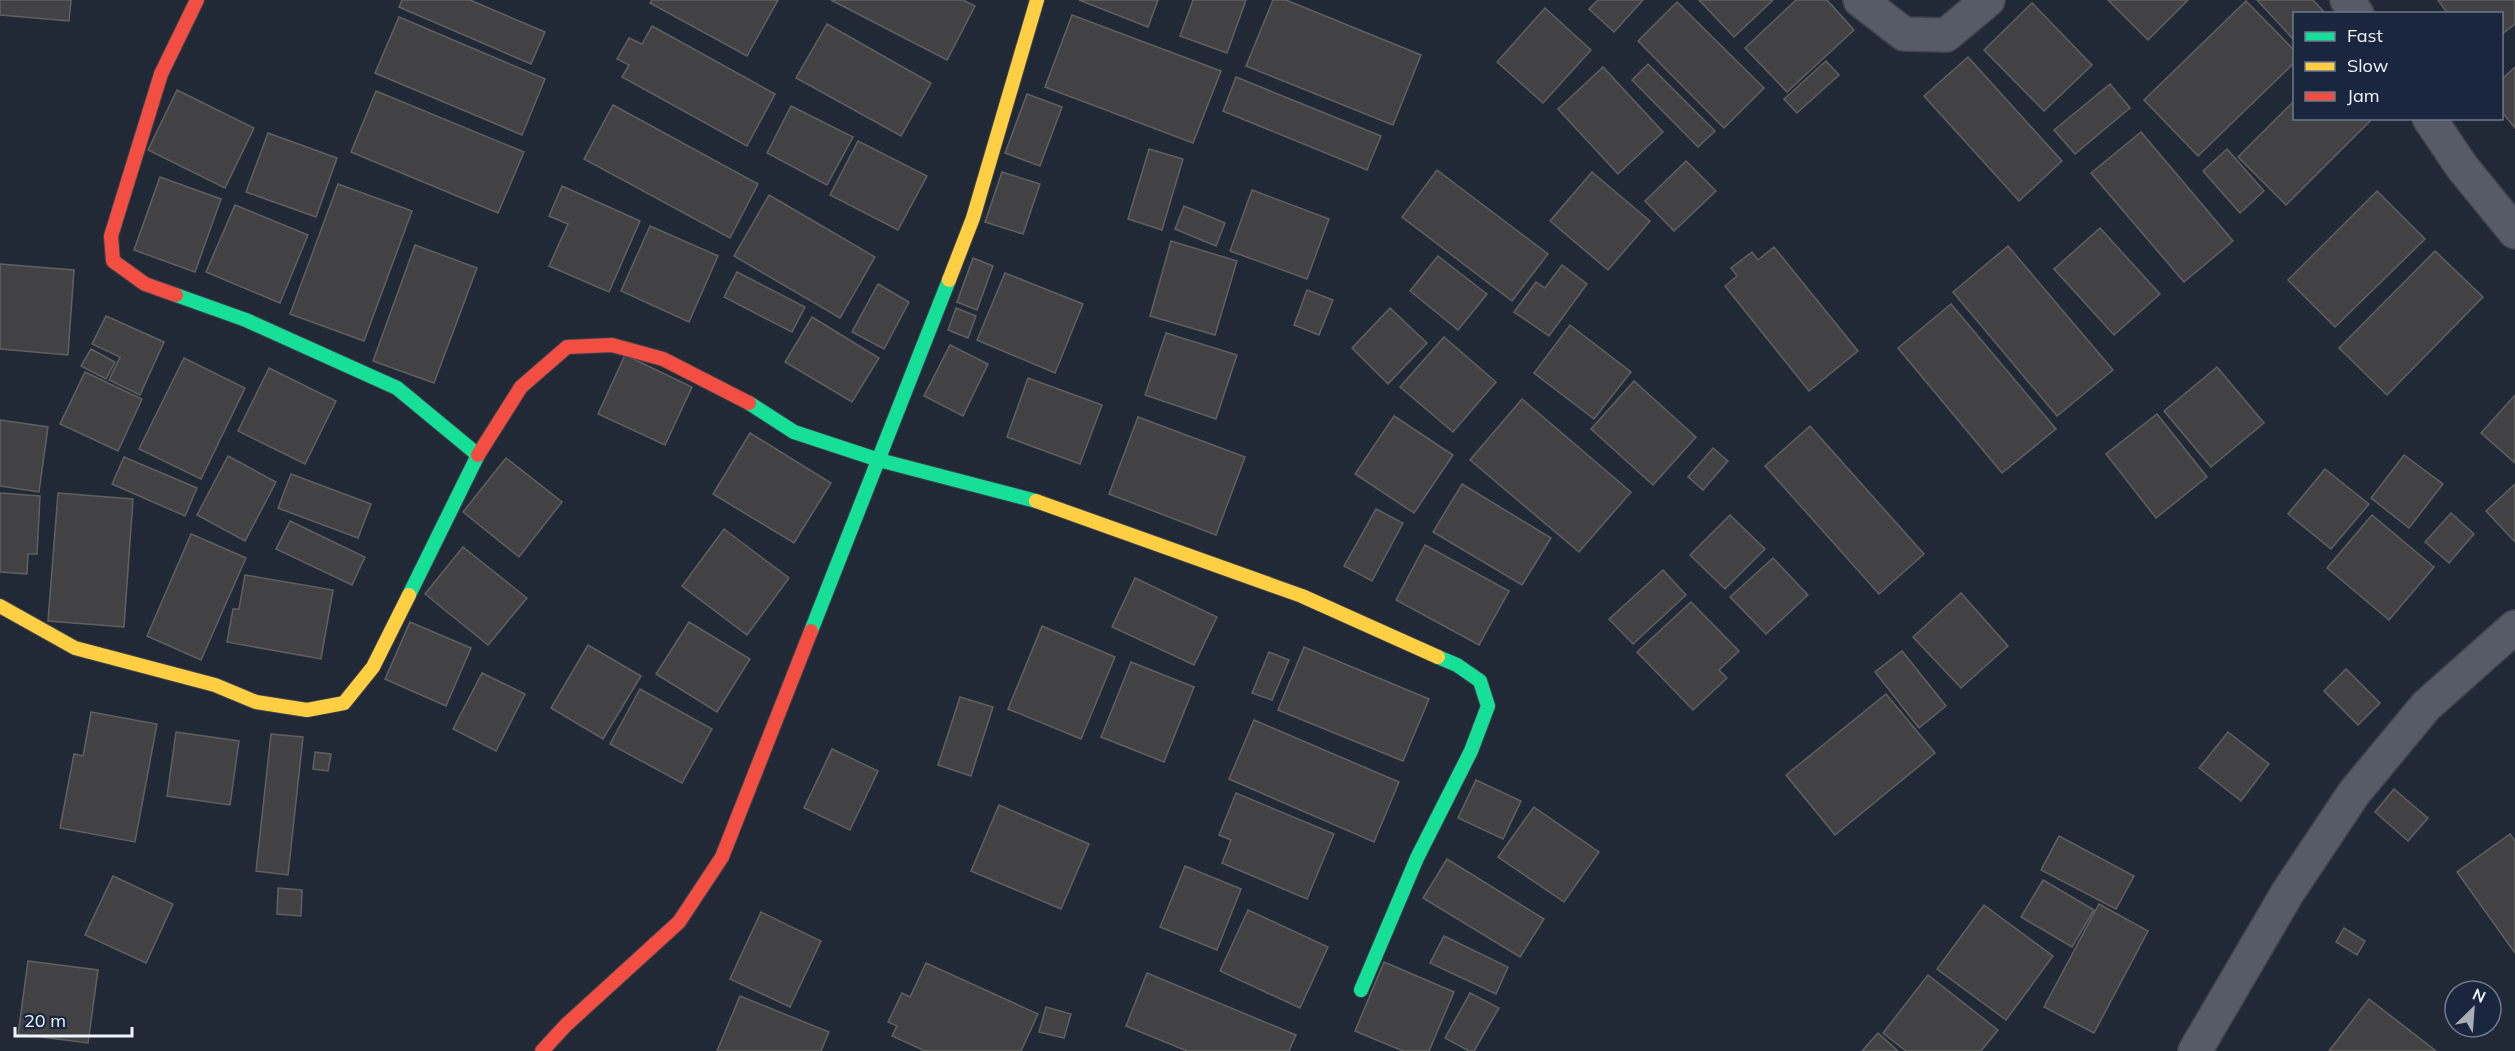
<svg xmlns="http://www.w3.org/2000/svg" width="2515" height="1051" font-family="Mulish,sans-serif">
<rect width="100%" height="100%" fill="#212936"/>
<g fill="#424244" stroke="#606060" stroke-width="1.5">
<path d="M 0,0 L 71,0 L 69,21 L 0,15 Z"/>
<path d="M 402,0 L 470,0 L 545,32 L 531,64 L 399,7 Z"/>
<path d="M 652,0 L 778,0 L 747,56 L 650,3 Z"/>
<path d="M 831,0 L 963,0 L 975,6 L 947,60 Z"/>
<path d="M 1079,0 L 1158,0 L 1148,27 Z"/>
<path d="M 1193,0 L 1246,0 L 1227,53 L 1180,36 Z"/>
<path d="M 1273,0 L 1286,0 L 1421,55 L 1393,125 L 1246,66 Z"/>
<path d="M 1598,0 L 1643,0 L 1614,32 L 1589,9 Z"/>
<path d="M 1699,0 L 1773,0 L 1734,37 Z"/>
<path d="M 1796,0 L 1827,0 L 1854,30 L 1787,92 L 1745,48 Z"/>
<path d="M 2108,0 L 2188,0 L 2148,40 Z"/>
<path d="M 2257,0 L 2313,0 L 2326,14 L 2294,14 L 2294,40 Z"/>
<path d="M 2438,0 L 2515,0 L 2515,24 L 2502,34 L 2502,14 L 2448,14 Z"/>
<path d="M 2246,1 L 2294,50 L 2294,63 L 2198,156 L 2144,100 Z"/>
<path d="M 1677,2 L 1764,88 L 1724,128 L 1638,41 Z"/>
<path d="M 2032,3 L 2092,65 L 2044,111 L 1984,50 Z"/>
<path d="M 1545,8 L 1591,50 L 1543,103 L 1497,62 Z"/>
<path d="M 1072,15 L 1221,71 L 1193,143 L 1045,87 Z"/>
<path d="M 399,17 L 545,79 L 522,135 L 375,73 Z"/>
<path d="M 827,24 L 931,83 L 901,136 L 796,78 Z"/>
<path d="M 652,26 L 775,94 L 747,146 L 622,77 L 629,65 L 617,59 L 629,38 L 642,44 Z"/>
<path d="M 1968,57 L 2062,161 L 2019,201 L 1924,96 Z"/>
<path d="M 1826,61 L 1839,75 L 1797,113 L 1784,99 Z"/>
<path d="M 1648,64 L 1715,131 L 1698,147 L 1632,80 Z"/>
<path d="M 1603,67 L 1663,132 L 1618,174 L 1558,109 Z"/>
<path d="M 2515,67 L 2515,128 L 2502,112 L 2502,79 Z"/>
<path d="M 1236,77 L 1381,136 L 1367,170 L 1223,111 Z"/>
<path d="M 2110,84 L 2130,108 L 2075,154 L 2054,130 Z"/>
<path d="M 177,90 L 254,128 L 225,188 L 148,150 Z"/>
<path d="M 376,91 L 524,152 L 498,213 L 351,152 Z"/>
<path d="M 1027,94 L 1062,107 L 1040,166 L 1005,153 Z"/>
<path d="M 2294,101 L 2294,118 L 2373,118 L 2286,205 L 2238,157 Z"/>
<path d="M 613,105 L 758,184 L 730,238 L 584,159 Z"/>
<path d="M 791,106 L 853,137 L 827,185 L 767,153 Z"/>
<path d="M 2141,132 L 2233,241 L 2184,282 L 2091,173 Z"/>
<path d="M 268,133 L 337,158 L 316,217 L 246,192 Z"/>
<path d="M 858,141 L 927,176 L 898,230 L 830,195 Z"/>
<path d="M 1149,149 L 1183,159 L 1162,230 L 1128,219 Z"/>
<path d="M 2227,149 L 2264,191 L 2240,213 L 2203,171 Z"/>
<path d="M 1686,161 L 1716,191 L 1674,231 L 1645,201 Z"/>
<path d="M 1437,170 L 1548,254 L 1512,301 L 1402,217 Z"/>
<path d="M 1002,172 L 1040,184 L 1023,234 L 985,222 Z"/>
<path d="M 1592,172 L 1650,221 L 1608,270 L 1550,221 Z"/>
<path d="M 160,177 L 221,199 L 195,272 L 134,250 Z"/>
<path d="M 338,184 L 412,211 L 364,341 L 290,314 Z"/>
<path d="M 562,186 L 640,221 L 609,292 L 549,266 L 568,224 L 549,216 Z"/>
<path d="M 1252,190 L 1329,219 L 1307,279 L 1230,251 Z"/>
<path d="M 2377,191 L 2425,239 L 2335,327 L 2288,280 Z"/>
<path d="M 769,195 L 875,257 L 840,318 L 734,256 Z"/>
<path d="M 235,205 L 308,235 L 280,303 L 206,272 Z"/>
<path d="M 1184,206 L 1225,223 L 1216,246 L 1175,229 Z"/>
<path d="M 650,226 L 718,256 L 689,322 L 621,291 Z"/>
<path d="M 2100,228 L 2160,294 L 2114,335 L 2054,269 Z"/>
<path d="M 1171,241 L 1237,261 L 1215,335 L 1150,316 Z"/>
<path d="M 415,245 L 477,268 L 434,383 L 373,361 Z"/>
<path d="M 2008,246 L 2113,370 L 2057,416 L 1953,292 Z"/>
<path d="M 1774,247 L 1858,351 L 1809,391 L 1725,286 L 1737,276 L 1731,268 L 1752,252 L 1758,260 Z"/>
<path d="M 2435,251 L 2483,297 L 2387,395 L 2339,348 Z"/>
<path d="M 1438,256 L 1487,294 L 1458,330 L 1410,291 Z"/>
<path d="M 973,258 L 993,266 L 977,310 L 957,302 Z"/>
<path d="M 0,264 L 74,270 L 68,355 L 0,349 Z"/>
<path d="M 1562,265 L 1587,284 L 1549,336 L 1514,312 L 1536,282 L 1545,288 Z"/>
<path d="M 737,272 L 805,307 L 792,332 L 724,297 Z"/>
<path d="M 1005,273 L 1083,304 L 1055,373 L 977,340 Z"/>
<path d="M 878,284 L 909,302 L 884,349 L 852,332 Z"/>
<path d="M 1307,290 L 1333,300 L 1319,335 L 1294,325 Z"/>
<path d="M 1951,304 L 2056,429 L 2002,473 L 1898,348 Z"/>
<path d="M 956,308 L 976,316 L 968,338 L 948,330 Z"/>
<path d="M 1390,308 L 1427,343 L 1388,384 L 1352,348 Z"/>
<path d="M 106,316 L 164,342 L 140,395 L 109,380 L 120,357 L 92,344 Z"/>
<path d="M 812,317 L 879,358 L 852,402 L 785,362 Z"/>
<path d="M 1570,325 L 1631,372 L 1594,419 L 1534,373 Z"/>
<path d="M 1166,333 L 1237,355 L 1216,419 L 1145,395 Z"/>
<path d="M 1444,337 L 1496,382 L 1453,432 L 1400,387 Z"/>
<path d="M 950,345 L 988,364 L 963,416 L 924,396 Z"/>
<path d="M 91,349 L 115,362 L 106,379 L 81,366 Z"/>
<path d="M 625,355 L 692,387 L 665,445 L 598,414 Z"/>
<path d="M 184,358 L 245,388 L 201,479 L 139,449 Z"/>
<path d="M 2217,367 L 2264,423 L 2211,467 L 2164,411 Z"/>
<path d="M 269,368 L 336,401 L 305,464 L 238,431 Z"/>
<path d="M 85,372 L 142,399 L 118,451 L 60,424 Z"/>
<path d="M 1028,378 L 1102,405 L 1080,464 L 1007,437 Z"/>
<path d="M 1634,381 L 1696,437 L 1653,485 L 1591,429 Z"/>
<path d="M 2515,395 L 2515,463 L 2481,433 Z"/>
<path d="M 1522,399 L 1631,492 L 1579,552 L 1470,460 Z"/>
<path d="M 2157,414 L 2207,477 L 2156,518 L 2106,454 Z"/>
<path d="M 1394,416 L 1453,455 L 1414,513 L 1355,474 Z"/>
<path d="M 1138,417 L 1245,457 L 1216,535 L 1109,494 Z"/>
<path d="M 0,420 L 48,427 L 39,492 L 0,486 Z"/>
<path d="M 1810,426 L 1924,554 L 1879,594 L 1765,466 Z"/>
<path d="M 750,433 L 831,483 L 794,543 L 713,494 Z"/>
<path d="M 1713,448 L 1728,461 L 1703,490 L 1688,477 Z"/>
<path d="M 2404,455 L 2443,484 L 2409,528 L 2371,498 Z"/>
<path d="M 228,456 L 276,482 L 245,541 L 197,515 Z"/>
<path d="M 124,457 L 197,488 L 185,516 L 112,484 Z"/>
<path d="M 506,458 L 562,502 L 519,557 L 463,512 Z"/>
<path d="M 2325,469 L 2369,504 L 2331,549 L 2288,514 Z"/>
<path d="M 291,474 L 371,504 L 358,538 L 278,508 Z"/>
<path d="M 1462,484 L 1551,538 L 1522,585 L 1433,532 Z"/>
<path d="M 2515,484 L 2515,542 L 2486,511 Z"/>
<path d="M 0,493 L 40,496 L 37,554 L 28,554 L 27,574 L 0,572 Z"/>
<path d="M 58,493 L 133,499 L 124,627 L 48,621 Z"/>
<path d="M 1376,509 L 1403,523 L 1372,581 L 1344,566 Z"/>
<path d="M 2451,513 L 2474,534 L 2449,563 L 2425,542 Z"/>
<path d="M 1730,515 L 1765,549 L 1725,589 L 1690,555 Z"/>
<path d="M 2372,515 L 2434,567 L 2389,620 L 2327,568 Z"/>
<path d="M 290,521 L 365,557 L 352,585 L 276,549 Z"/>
<path d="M 724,529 L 789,578 L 747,635 L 682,586 Z"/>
<path d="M 191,534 L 246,558 L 201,660 L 147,636 Z"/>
<path d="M 1425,545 L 1509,591 L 1479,645 L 1396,600 Z"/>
<path d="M 463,547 L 527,598 L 488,645 L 425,594 Z"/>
<path d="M 1773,558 L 1808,595 L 1766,634 L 1730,597 Z"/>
<path d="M 1663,570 L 1686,595 L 1633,644 L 1609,619 Z"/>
<path d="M 245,575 L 333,590 L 321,659 L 227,642 L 233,609 L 239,609 Z"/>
<path d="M 1135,578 L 1217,617 L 1194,665 L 1112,627 Z"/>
<path d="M 1961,593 L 2008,646 L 1961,688 L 1913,637 Z"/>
<path d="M 1691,602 L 1739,651 L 1719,670 L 1727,678 L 1693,710 L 1637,652 Z"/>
<path d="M 410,622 L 471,648 L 446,706 L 385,679 Z"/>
<path d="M 689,622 L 750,659 L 717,712 L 656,674 Z"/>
<path d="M 1042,626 L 1115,657 L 1081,739 L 1008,709 Z"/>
<path d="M 588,645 L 641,676 L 603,739 L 551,708 Z"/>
<path d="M 1304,647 L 1429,699 L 1403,761 L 1278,710 Z"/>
<path d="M 1902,651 L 1946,706 L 1919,728 L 1875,672 Z"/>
<path d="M 1269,652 L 1289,660 L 1272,700 L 1252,693 Z"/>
<path d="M 1131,662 L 1194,687 L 1164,762 L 1101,737 Z"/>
<path d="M 2346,669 L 2380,703 L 2358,725 L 2324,691 Z"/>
<path d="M 482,673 L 525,694 L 496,751 L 453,729 Z"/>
<path d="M 640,689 L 712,729 L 682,783 L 610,744 Z"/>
<path d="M 1886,694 L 1935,753 L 1835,835 L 1786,775 Z"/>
<path d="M 960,697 L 993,707 L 971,776 L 938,765 Z"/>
<path d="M 91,712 L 157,724 L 135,842 L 60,828 L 74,754 L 83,756 Z"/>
<path d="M 1254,720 L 1399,782 L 1374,842 L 1229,779 Z"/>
<path d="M 176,732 L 239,741 L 230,805 L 167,796 Z"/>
<path d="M 2228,732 L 2269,764 L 2241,801 L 2199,768 Z"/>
<path d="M 271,734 L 303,737 L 288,875 L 256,871 Z"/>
<path d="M 832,749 L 878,771 L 850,830 L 804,808 Z"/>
<path d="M 315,752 L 331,754 L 328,771 L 313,769 Z"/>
<path d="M 1476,780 L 1521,801 L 1503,839 L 1458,818 Z"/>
<path d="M 2394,789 L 2428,818 L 2408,841 L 2375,812 Z"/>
<path d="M 1236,793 L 1334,834 L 1307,899 L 1222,863 L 1231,840 L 1219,835 Z"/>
<path d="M 999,805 L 1089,844 L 1061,909 L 971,871 Z"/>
<path d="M 1534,807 L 1599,852 L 1564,902 L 1498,857 Z"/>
<path d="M 2510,834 L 2515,841 L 2515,953 L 2457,872 Z"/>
<path d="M 2059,836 L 2134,876 L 2116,909 L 2041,870 Z"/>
<path d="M 1447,859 L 1544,919 L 1520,957 L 1423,898 Z"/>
<path d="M 1185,866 L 1241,889 L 1217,950 L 1160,927 Z"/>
<path d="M 113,876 L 173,904 L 146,963 L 85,935 Z"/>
<path d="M 2043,880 L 2094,910 L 2072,947 L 2021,917 Z"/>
<path d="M 278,888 L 302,890 L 301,916 L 277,914 Z"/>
<path d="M 2099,904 L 2148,931 L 2094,1033 L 2044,1007 Z"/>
<path d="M 1984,905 L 2053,956 L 2006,1020 L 1937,969 Z"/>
<path d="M 1248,910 L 1328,947 L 1300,1008 L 1220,971 Z"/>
<path d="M 761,912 L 821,941 L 790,1007 L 730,979 Z"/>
<path d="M 2344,928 L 2365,941 L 2357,955 L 2336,942 Z"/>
<path d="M 1444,936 L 1508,967 L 1496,994 L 1430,963 Z"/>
<path d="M 28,961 L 98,970 L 88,1043 L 18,1034 Z"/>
<path d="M 1384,962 L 1454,992 L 1429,1051 L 1403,1051 L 1355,1031 Z"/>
<path d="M 926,963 L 1038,1014 L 1021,1051 L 925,1051 L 892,1036 L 897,1026 L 888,1022 L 902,993 L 910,997 Z"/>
<path d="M 1147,973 L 1296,1035 L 1289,1051 L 1187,1051 L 1126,1026 Z"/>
<path d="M 1928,975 L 1998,1030 L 1981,1051 L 1906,1051 L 1883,1033 Z"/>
<path d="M 1470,993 L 1499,1008 L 1474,1051 L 1469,1051 L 1445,1038 Z"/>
<path d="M 740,996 L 829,1032 L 821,1051 L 717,1051 Z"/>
<path d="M 2369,999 L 2436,1051 L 2329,1051 Z"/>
<path d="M 1046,1007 L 1071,1014 L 1064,1038 L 1039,1032 Z"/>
<path d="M 1878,1033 L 1898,1051 L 1862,1051 Z"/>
</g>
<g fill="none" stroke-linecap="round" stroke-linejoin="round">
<defs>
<g id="street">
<path d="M 1860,0 L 1904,34 L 1946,35 L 1988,0"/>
<path d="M 2347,0 L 2357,14"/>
<path d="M 2429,118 L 2462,167 L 2515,232"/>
<path d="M 2195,1051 L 2288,892 L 2354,793 L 2426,706 L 2515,627"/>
</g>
<g id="fast">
<path d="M 176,295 L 246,320 L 397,388 L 478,455 L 409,595"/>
<path d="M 749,403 L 794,432 L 879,460 L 1036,501"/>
<path d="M 811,631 L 949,280"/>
<path d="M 1361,990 L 1417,858 L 1471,751 L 1488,706 L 1480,681 L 1457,665 L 1438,657"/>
</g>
<g id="slow">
<path d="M 949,280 L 973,218 L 1037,0"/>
<path d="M 1036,501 L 1302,596 L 1438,657"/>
<path d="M 0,606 L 75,648 L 215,685 L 256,702 L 307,710 L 344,703 L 373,667 L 409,595"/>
</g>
<g id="jam">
<path d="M 176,295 L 145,284 L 113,261 L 111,236 L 161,74 L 197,0"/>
<path d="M 478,455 L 521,387 L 567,347 L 612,345 L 663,359 L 749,403"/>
<path d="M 542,1051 L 566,1025 L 679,922 L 722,857 L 811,631"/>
</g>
</defs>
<use href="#street" stroke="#3e434e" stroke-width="36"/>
<use href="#fast" stroke="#3e434e" stroke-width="16"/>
<use href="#slow" stroke="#3e434e" stroke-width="16"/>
<use href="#jam" stroke="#3e434e" stroke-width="16"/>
<use href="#street" stroke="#565c65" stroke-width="33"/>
<use href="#fast" stroke="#16e098" stroke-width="14"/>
<use href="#slow" stroke="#ffcf43" stroke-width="14"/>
<use href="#jam" stroke="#f24e42" stroke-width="14"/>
</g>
<rect x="2293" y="12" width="210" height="108" fill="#19263e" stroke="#6f798b" stroke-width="1.5"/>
<rect x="2305" y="32" width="30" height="9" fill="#16e098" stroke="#6f798b" stroke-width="1.5"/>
<text x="2347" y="42" font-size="18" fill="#f0f5ff">Fast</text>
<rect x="2305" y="62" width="30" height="9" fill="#ffcf43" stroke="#6f798b" stroke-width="1.5"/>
<text x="2347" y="72" font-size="18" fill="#f0f5ff">Slow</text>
<rect x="2305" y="92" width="30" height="9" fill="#f24e42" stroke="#6f798b" stroke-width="1.5"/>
<text x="2347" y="102" font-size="18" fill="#f0f5ff">Jam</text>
<g transform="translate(2473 1009) rotate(25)"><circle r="28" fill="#19263e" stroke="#6f798b" stroke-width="1.5"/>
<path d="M0-4.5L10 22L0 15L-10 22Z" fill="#a8aeb9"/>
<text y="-9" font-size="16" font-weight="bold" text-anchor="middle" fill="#f0f5ff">N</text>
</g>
<path d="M15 1027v9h117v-9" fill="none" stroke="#f0f5ff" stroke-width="3"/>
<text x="24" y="1027" font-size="18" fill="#f0f5ff" stroke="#19263e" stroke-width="4.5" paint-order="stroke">20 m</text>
</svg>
